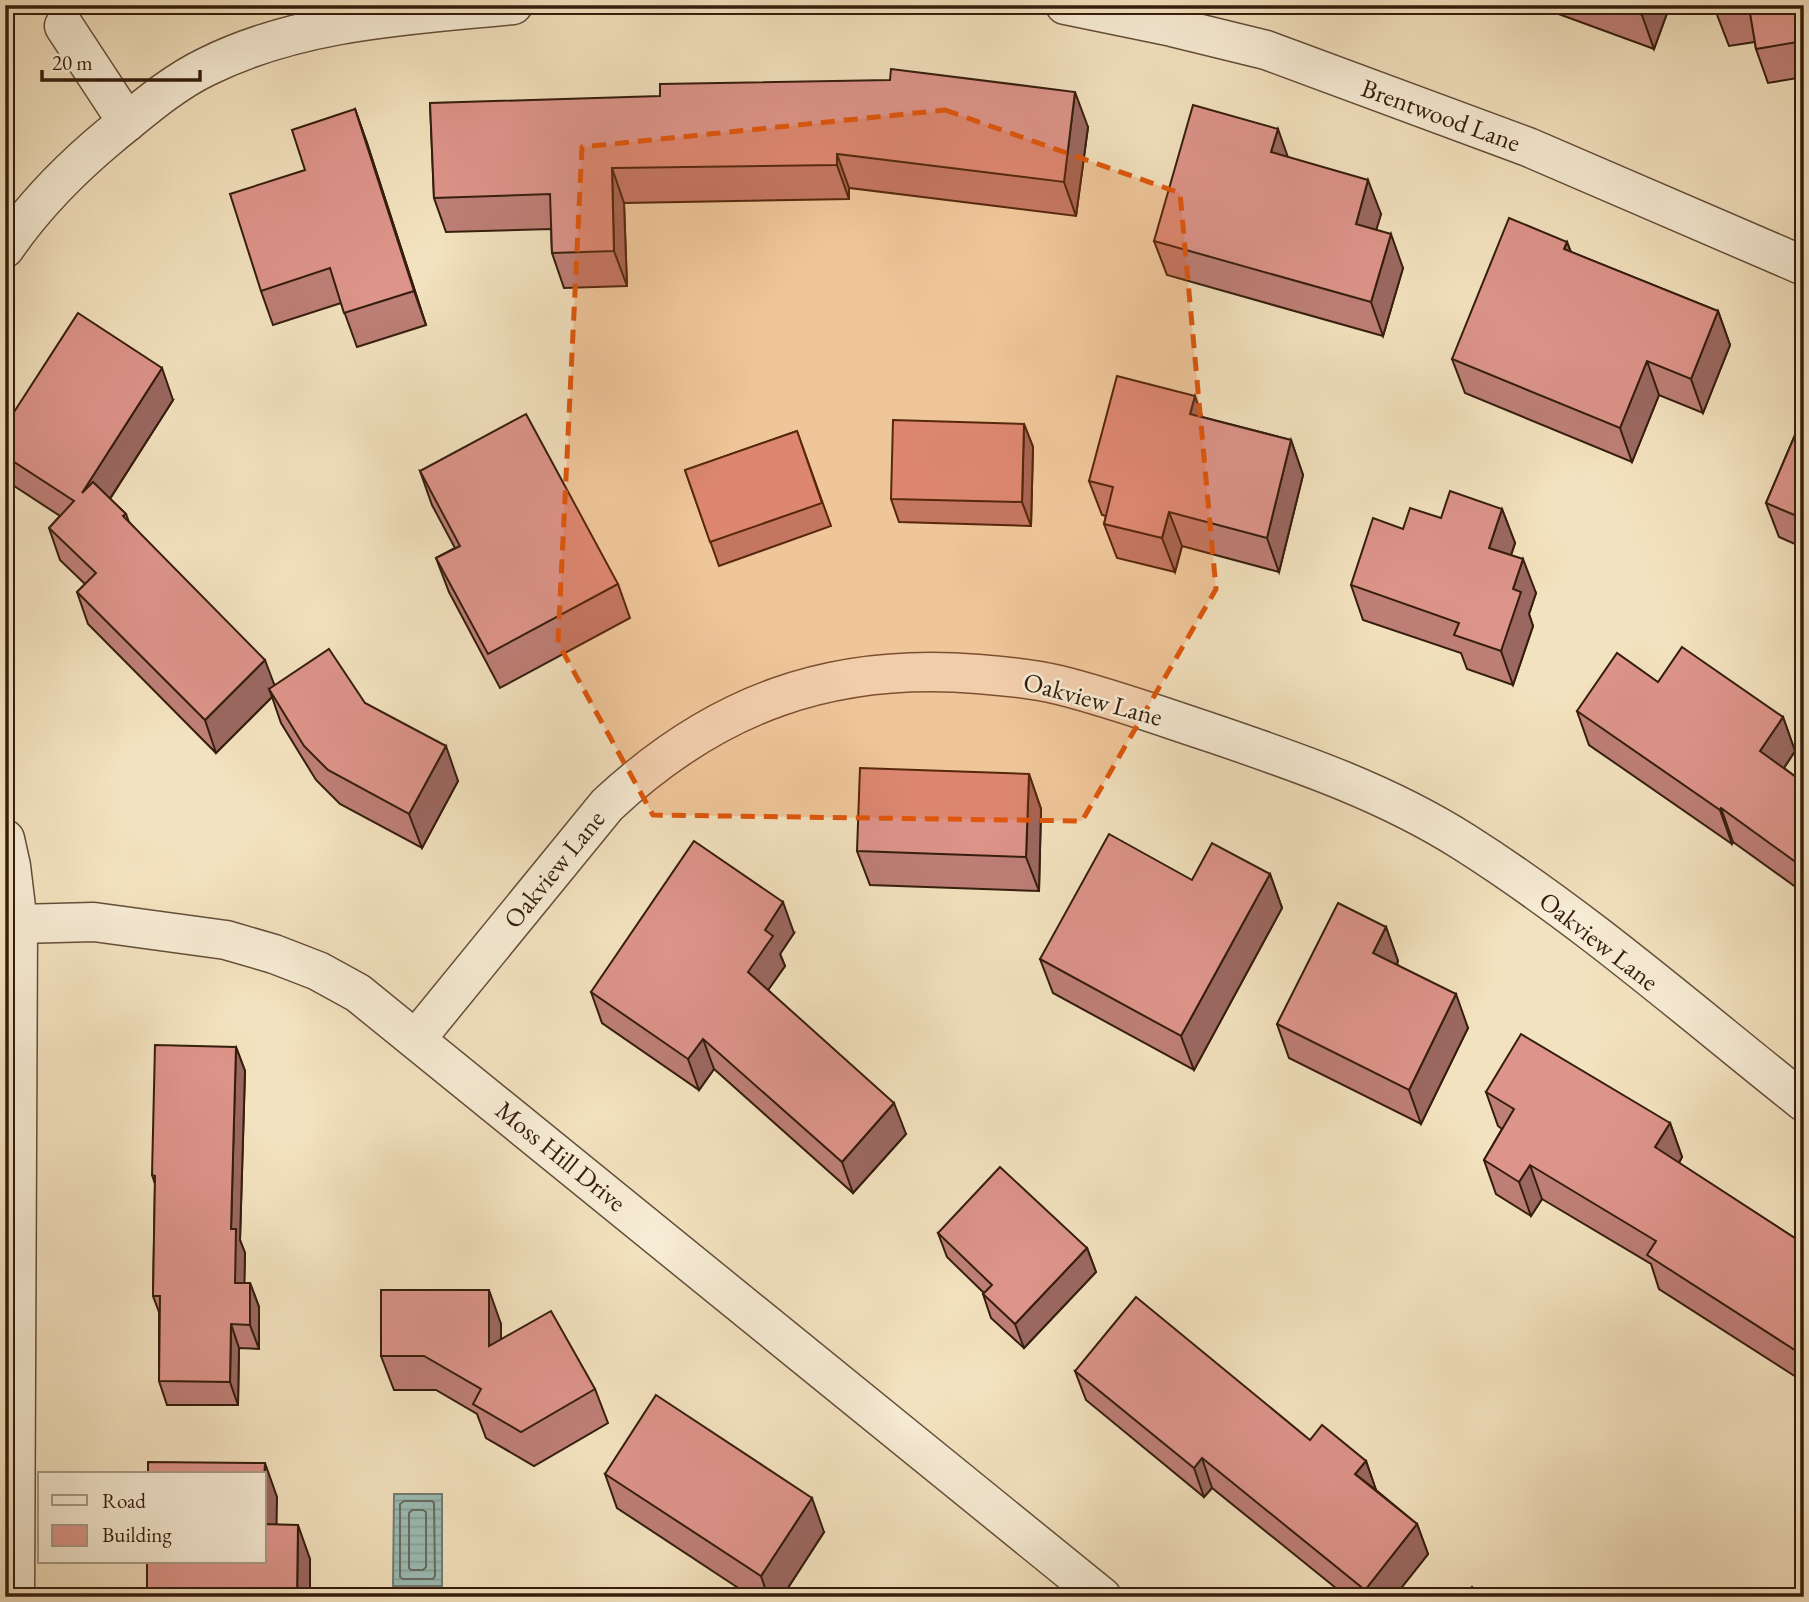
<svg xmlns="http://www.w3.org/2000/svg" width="1809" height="1602" font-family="'EB Garamond',serif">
<defs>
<pattern id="water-rules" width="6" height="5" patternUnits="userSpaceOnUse" patternTransform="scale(1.75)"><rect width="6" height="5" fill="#9cbdb6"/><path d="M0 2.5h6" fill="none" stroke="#87a29b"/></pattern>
</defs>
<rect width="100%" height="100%" fill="#f3e2bf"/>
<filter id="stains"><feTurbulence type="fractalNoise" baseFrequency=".00286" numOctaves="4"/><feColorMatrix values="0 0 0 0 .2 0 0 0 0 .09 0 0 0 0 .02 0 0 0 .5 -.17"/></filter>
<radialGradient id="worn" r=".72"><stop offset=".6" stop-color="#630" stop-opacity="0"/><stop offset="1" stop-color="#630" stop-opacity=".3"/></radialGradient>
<path fill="url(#water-rules)" stroke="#737d72" stroke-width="2" d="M 394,1494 L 442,1494 L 442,1586 L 393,1586 Z"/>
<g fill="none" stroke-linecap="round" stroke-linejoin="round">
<g stroke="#686d62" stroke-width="2">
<path d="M 404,1501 L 432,1501 L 434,1503 L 435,1576 L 433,1579 L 403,1579 L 400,1577 L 400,1504 Z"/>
<path d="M 412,1510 L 423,1510 L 426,1512 L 426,1567 L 423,1570 L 411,1570 L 409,1568 L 409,1513 Z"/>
</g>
<defs>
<g id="street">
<path d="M 1065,5 L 1172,27 L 1266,50 L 1528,147 L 1804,266"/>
<path d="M 64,26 L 127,122"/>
<path d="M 5,248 C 35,204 70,169 111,135 C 141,111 171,84 206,67 C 300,20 410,15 513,5"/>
<path d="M 5,839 L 11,866 L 18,924 L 15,1597"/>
<path d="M 18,924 L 94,922 L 226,940 L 274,954 L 318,971 L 358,993 L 1102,1597"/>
<path d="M 416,1039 L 607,805 C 715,704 830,662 978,674 C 1005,676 1033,679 1059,685 C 1112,698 1163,717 1215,734 C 1300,763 1387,793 1464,842 C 1584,918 1692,1013 1804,1102"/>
</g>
</defs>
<use href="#street" stroke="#644e3a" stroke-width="41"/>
<use href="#street" stroke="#f7ecd5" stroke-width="38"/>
</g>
<g fill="#be7f77" stroke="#351d0d" stroke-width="2">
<path d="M 1534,5 L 1670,5 L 1654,49 Z"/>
<path d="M 1715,5 L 1804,5 L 1804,77 L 1768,83 L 1756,49 L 1755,42 L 1729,46 L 1716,12 Z"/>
<path d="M 430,103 L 1088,127 L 1076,216 L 849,188 L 849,199 L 624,203 L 627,286 L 564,288 L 552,253 L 551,229 L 446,232 L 434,198 Z"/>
<path d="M 355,109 L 367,143 L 426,325 L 357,347 L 341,303 L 273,325 L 261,291 L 305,170 Z"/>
<path d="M 1288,157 L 1381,214 L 1376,229 L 1403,268 L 1383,336 L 1167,275 L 1154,241 Z"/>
<path d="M 1567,242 L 1571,252 L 1718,311 L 1730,345 L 1703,413 L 1659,395 L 1632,462 L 1465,393 L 1452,359 Z"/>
<path d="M 173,400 L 110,499 L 126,514 L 129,522 L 275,685 L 365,703 L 458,781 L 422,848 L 340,804 L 316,780 L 281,723 L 272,697 L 216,753 L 88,624 L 77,592 L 85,584 L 60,560 L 49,528 L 60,516 L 5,480 L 5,426 Z"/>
<path d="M 1804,414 L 1804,548 L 1779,537 L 1766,503 Z"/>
<path d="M 1202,417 L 1291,440 L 1303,475 L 1279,572 L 1182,546 L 1175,572 L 1117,558 L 1104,524 L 1106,516 L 1102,515 L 1089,481 Z"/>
<path d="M 1024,424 L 1033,447 L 1031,526 L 899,522 L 891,499 Z"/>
<path d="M 797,431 L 831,526 L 719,566 L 685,470 Z"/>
<path d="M 420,471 L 618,584 L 630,618 L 500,688 L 449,592 L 436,558 L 455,548 L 432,505 Z"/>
<path d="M 1502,509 L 1515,543 L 1511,555 L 1536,593 L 1529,614 L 1533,626 L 1513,685 L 1467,669 L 1461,653 L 1363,620 L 1351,585 L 1403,529 L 1441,518 Z"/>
<path d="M 1658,682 L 1783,717 L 1795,751 L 1784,768 L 1804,783 L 1804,893 L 1733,842 L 1732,844 L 1589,745 L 1577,711 Z"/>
<path d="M 1029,774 L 1041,809 L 1039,891 L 870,885 L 857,851 Z"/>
<path d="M 1270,874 L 1282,908 L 1194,1070 L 1053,993 L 1040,959 L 1192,880 Z"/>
<path d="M 1386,927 L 1398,961 L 1397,964 L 1468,1028 L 1421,1124 L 1289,1058 L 1277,1024 Z"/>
<path d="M 794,933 L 780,954 L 785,966 L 768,990 L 906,1134 L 853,1193 L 714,1069 L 699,1090 L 602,1023 L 591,992 Z"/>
<path d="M 236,1047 L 245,1071 L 240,1240 L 245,1253 L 244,1283 L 250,1283 L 259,1307 L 259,1349 L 239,1348 L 238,1405 L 167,1405 L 159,1381 L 159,1312 L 153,1296 L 155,1184 L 152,1175 Z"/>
<path d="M 1486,1092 L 1670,1123 L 1682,1157 L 1679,1163 L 1804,1244 L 1804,1382 L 1659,1289 L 1651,1264 L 1542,1199 L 1531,1216 L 1496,1194 L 1484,1160 L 1502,1129 L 1498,1126 Z"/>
<path d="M 938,1233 L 1087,1248 L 1096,1272 L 1024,1348 L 991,1318 L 983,1294 L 984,1293 L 947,1257 Z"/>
<path d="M 501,1324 L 501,1339 L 595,1389 L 608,1423 L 534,1466 L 486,1438 L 477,1414 L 436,1390 L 394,1390 L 381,1356 Z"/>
<path d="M 1075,1371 L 1310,1440 L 1366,1461 L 1376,1490 L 1417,1524 L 1428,1554 L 1394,1597 L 1347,1597 L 1212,1488 L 1204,1497 L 1086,1400 Z"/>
<path d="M 605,1474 L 824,1532 L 782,1597 L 752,1597 L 617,1508 Z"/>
</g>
<g fill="#9b6861" stroke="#351d0d" stroke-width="2">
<path d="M 1645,5 L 1670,5 L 1654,49 L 1642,15 Z"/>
<path d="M 1075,92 L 1088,127 L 1076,216 L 1064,182 Z"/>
<path d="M 355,109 L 367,143 L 426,325 L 414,291 Z"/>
<path d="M 1278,129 L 1290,163 L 1271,152 Z"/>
<path d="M 837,154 L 849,188 L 849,199 L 837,165 Z"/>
<path d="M 612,168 L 624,203 L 627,286 L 614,251 Z"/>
<path d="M 1368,180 L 1381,214 L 1368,258 L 1356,224 Z"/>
<path d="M 1391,234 L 1403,268 L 1383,336 L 1371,302 Z"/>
<path d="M 1567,242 L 1580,276 L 1564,249 Z"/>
<path d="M 1718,311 L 1730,345 L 1703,413 L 1691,379 Z"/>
<path d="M 1647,361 L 1659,395 L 1632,462 L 1620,428 Z"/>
<path d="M 162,368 L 173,400 L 93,525 L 82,493 Z"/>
<path d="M 1195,396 L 1207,430 L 1190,414 Z"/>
<path d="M 1024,424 L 1033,447 L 1031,526 L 1022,502 Z"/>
<path d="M 1291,440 L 1303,475 L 1279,572 L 1267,538 Z"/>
<path d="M 1502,509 L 1515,543 L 1502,582 L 1489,548 Z"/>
<path d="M 1169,512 L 1182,546 L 1175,572 L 1162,538 Z"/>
<path d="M 1523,559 L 1536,593 L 1529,614 L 1533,626 L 1513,685 L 1501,651 L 1513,589 Z"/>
<path d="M 265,660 L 277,692 L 269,689 L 272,697 L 216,753 L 205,720 Z"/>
<path d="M 1783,717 L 1795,751 L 1772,786 L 1760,751 Z"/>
<path d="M 446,746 L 458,781 L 422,848 L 409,814 Z"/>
<path d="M 1029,774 L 1041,809 L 1039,891 L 1026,857 Z"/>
<path d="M 1721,808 L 1733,842 L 1732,844 L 1720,810 Z"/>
<path d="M 1270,874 L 1282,908 L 1194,1070 L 1181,1036 Z"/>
<path d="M 783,902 L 794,933 L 780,954 L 785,966 L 759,1003 L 748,972 L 765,930 Z"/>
<path d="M 1386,927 L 1398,961 L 1386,987 L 1373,953 Z"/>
<path d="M 1456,994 L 1468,1028 L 1421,1124 L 1409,1090 Z"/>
<path d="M 703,1039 L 714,1069 L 699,1090 L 688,1059 Z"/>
<path d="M 236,1047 L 245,1071 L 240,1240 L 245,1253 L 244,1306 L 235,1283 L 231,1229 Z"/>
<path d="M 894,1103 L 906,1134 L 853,1193 L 842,1162 Z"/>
<path d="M 1670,1123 L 1682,1157 L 1668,1181 L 1655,1147 Z"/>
<path d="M 1530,1165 L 1542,1199 L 1531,1216 L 1519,1182 Z"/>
<path d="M 1087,1248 L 1096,1272 L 1024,1348 L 1015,1324 Z"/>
<path d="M 250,1283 L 259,1307 L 259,1349 L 250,1325 Z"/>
<path d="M 489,1290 L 501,1324 L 501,1380 L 489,1346 Z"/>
<path d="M 231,1324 L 239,1348 L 238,1405 L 230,1382 Z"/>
<path d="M 1202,1458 L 1212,1488 L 1204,1497 L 1194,1468 Z"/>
<path d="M 1366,1461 L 1376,1490 L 1355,1474 Z"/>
<path d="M 265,1463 L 277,1497 L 276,1558 L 264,1526 Z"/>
<path d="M 812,1498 L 824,1532 L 782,1597 L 768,1597 L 761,1576 Z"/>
<path d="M 1417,1524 L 1428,1554 L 1394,1597 L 1367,1597 L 1365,1590 Z"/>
<path d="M 298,1525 L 310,1559 L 310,1597 L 297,1597 Z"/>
</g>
<g fill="#dd948a" stroke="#351d0d" stroke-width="2">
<path d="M 1616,5 L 1645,5 L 1642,15 Z"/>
<path d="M 1715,5 L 1804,5 L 1804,41 L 1756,49 L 1749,7 L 1716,12 Z"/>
<path d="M 891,69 L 1075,92 L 1064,182 L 837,154 L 837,165 L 612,168 L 614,251 L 552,253 L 550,194 L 434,198 L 430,103 L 660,96 L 660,84 L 890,80 Z"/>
<path d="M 1193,105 L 1278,129 L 1271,152 L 1368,180 L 1356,224 L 1391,234 L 1371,302 L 1154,241 Z"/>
<path d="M 355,109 L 414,291 L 344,313 L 330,268 L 261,291 L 230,194 L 305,170 L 292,130 Z"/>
<path d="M 1509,218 L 1567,242 L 1564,249 L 1718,311 L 1691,379 L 1647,361 L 1620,428 L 1452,359 Z"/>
<path d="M 78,313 L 162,368 L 82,493 L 93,482 L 126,514 L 123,516 L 265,660 L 205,720 L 77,592 L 96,573 L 49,528 L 74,501 L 5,456 L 5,426 Z"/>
<path d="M 1117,376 L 1195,396 L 1190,414 L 1291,440 L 1267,538 L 1169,512 L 1162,538 L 1104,524 L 1113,487 L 1089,481 Z"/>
<path d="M 526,414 L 618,584 L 488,654 L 436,558 L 460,546 L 420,471 Z"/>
<path d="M 1804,414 L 1804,519 L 1766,503 Z"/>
<path d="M 893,420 L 1024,424 L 1022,502 L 891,499 Z"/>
<path d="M 797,431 L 822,503 L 710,542 L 685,470 Z"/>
<path d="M 1450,491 L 1502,509 L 1489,548 L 1523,559 L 1513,589 L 1521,592 L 1501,651 L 1454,635 L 1459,623 L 1351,585 L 1373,518 L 1403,529 L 1410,508 L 1441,518 Z"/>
<path d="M 1682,647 L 1783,717 L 1760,751 L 1804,783 L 1804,868 L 1721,808 L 1720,810 L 1577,711 L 1617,653 L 1658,682 Z"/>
<path d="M 329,649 L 365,703 L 446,746 L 409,814 L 328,770 L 304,746 L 269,689 Z"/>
<path d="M 860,768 L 1029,774 L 1026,857 L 857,851 Z"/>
<path d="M 1109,834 L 1192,880 L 1212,843 L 1270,874 L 1181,1036 L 1040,959 Z"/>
<path d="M 694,841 L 783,902 L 765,930 L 773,936 L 748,972 L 894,1103 L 842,1162 L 703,1039 L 688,1059 L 591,992 Z"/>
<path d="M 1338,903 L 1386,927 L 1373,953 L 1456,994 L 1409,1090 L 1277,1024 Z"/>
<path d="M 1521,1034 L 1670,1123 L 1655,1147 L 1804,1244 L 1804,1356 L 1647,1255 L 1656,1241 L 1530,1165 L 1519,1182 L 1484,1160 L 1514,1109 L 1486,1092 Z"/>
<path d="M 155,1045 L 236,1047 L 231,1229 L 236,1229 L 235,1283 L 250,1283 L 250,1325 L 231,1324 L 230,1382 L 159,1381 L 160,1296 L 153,1296 L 155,1176 L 152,1175 Z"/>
<path d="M 1000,1167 L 1087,1248 L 1015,1324 L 983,1294 L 992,1285 L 938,1233 Z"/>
<path d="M 381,1290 L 489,1290 L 489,1346 L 551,1311 L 595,1389 L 521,1432 L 473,1404 L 481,1389 L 424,1356 L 381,1356 Z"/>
<path d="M 1136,1297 L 1310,1440 L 1322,1425 L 1366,1461 L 1355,1474 L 1417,1524 L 1365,1590 L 1202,1458 L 1194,1468 L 1075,1371 Z"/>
<path d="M 656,1395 L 812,1498 L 761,1576 L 605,1474 Z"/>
<path d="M 148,1462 L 265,1463 L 264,1481 L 264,1474 L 148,1474 Z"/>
<path d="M 264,1524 L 298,1525 L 297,1597 L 147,1597 L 147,1562 L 264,1562 Z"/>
<path d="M 1472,1587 L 1481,1597 L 1461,1597 Z"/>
</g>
<path fill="#df560c" fill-opacity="0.2" stroke="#df560c" stroke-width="5" stroke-dasharray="14 9" stroke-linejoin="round" d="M 945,110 L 1180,193 L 1216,589 L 1082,821 L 653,815 L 558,643 L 582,147 Z"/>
<g text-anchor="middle" stroke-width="5" stroke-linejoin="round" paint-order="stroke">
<g font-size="26" fill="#351d0d" stroke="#f7ecd5">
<text transform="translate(1441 115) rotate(20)" y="9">Brentwood Lane</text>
<text transform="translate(1093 699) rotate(15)" y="9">Oakview Lane</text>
<text transform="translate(554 869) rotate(-51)" y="9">Oakview Lane</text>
<text transform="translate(1599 941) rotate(38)" y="9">Oakview Lane</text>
<text transform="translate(561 1156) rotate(39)" y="9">Moss Hill Drive</text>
</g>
</g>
<rect width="1809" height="1602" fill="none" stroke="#f3e2bf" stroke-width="28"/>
<rect x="7" y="7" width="1795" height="1588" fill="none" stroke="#351d0d" stroke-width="3.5"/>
<rect x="14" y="14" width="1781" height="1574" fill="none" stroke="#351d0d" stroke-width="2"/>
<rect x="38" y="1472" width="228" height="91" fill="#f7ecd5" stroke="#a99985" stroke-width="2"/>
<rect x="52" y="1495" width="35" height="10" fill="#f7ecd5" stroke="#a99985" stroke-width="2"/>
<text x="102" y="1508" font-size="21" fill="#351d0d">Road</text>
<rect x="52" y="1525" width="35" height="21" fill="#dd948a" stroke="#a99985" stroke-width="2"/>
<text x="102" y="1542" font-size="21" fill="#351d0d">Building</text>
<path d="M42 70v10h158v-10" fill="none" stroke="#351d0d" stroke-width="3.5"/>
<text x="52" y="70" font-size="21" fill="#351d0d" stroke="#f7ecd5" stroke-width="5" paint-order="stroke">20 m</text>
<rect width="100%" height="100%" filter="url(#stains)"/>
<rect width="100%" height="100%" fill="url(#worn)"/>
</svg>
